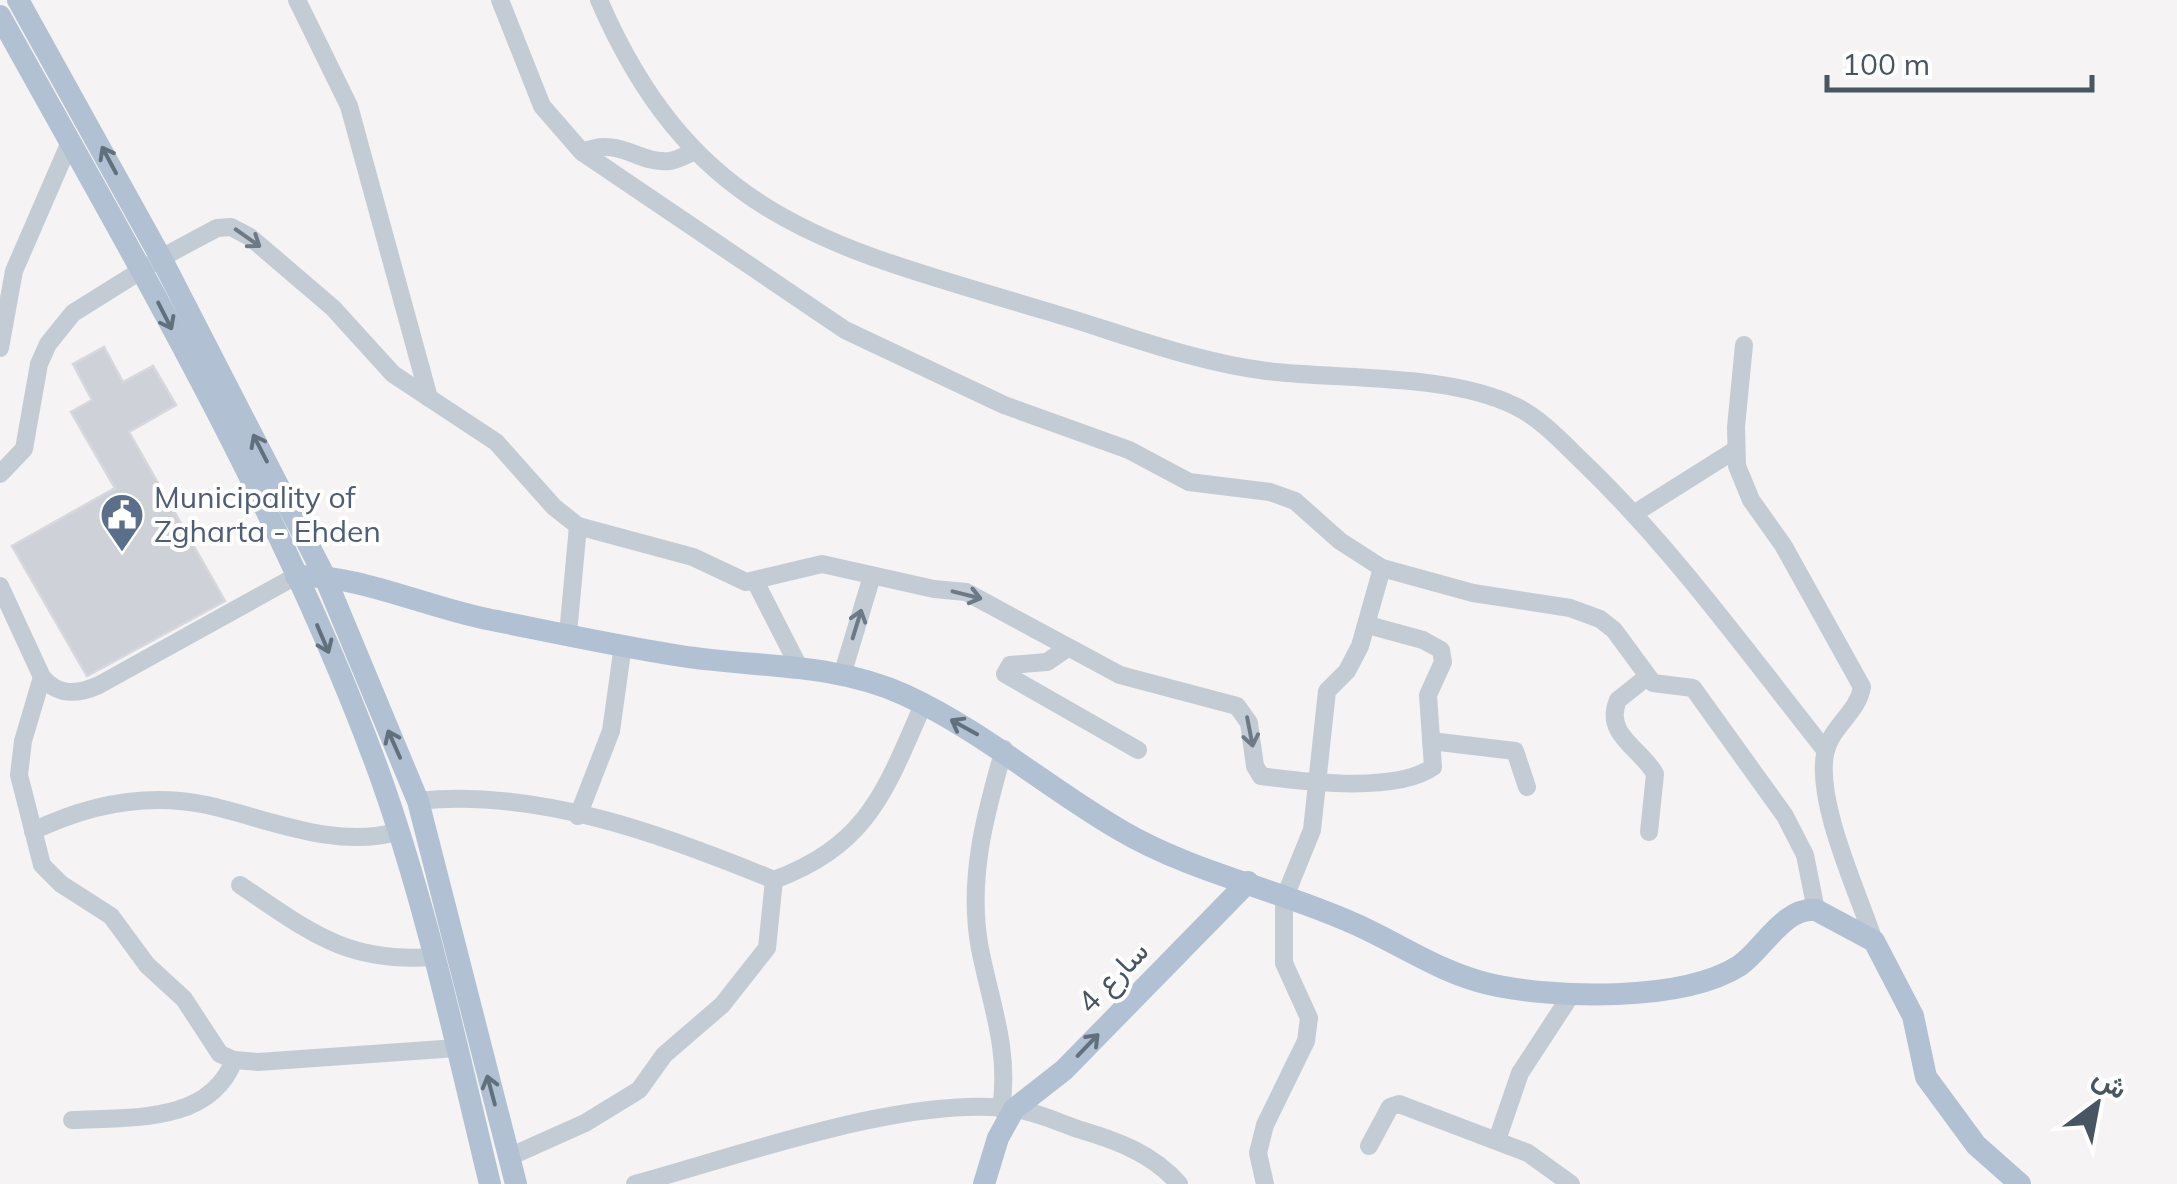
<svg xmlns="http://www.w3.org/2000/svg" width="2177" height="1184" font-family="Mulish,Vazirmatn,sans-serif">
<rect width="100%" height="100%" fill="#f5f3f3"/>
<path fill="#ced1d8" stroke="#d6d8de" stroke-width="2.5" d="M 104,347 L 123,382 L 153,366 L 176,405 L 129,432 L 225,601 L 87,676 L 12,546 L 115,488 L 71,412 L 92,400 L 73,364 Z"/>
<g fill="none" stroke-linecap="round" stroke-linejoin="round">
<g stroke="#c3ccd5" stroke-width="18">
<path d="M 297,0 L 349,106 L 429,398"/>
<path d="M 500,0 L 542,106 L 582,152 L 845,330 L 1004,405 L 1129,450 L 1189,482 L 1270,492 L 1295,501 L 1340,541 L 1382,568 L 1473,593 L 1570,608 L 1600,619 L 1614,630 L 1653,683 L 1693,688 L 1785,816 L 1805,855 L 1816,910"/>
<path d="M 599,0 C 695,222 834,247 1046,311 C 1118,332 1193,362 1267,371 C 1341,380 1448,373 1515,406 C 1541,418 1565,445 1585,464 C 1674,550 1748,653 1825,750"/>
<path d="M 582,152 C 622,136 636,164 670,161 C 677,160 686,155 693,152"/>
<path d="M 1744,345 L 1736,427 L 1737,466 L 1751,500 L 1783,545 L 1862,687 C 1858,713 1830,727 1825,754 C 1816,804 1858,892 1874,941"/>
<path d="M 0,348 L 14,271 L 70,142"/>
<path d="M 0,474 L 24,449 L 39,364 L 48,344 L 73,313 L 161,258 L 217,228 L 231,227 L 250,237 L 333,308 L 393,374 L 496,442 L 554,507 L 578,526 L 693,557 L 746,582 L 822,564 L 934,589 L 966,592 L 1120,675 L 1237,706 L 1249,723 L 1255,766 L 1261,776 C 1304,782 1397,793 1433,767 L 1428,695 L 1443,662 L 1441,650 L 1423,640 L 1368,625"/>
<path d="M 1635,513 L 1735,450"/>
<path d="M 756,583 L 799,667"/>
<path d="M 0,586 L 42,677 C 58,696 77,695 99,685 L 296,576"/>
<path d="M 568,634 L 578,526"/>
<path d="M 1066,649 L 1047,662 L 1010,665 L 1005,674 L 1138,750"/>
<path d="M 843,672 L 872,576"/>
<path d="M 42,677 L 23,741 L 19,775 L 42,865 L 61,884 L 111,916 L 147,965 L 184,999 L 220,1054 L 234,1060 L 258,1062 L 457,1048"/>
<path d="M 1647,677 L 1618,700 C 1603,735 1642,749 1655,774 L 1649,832"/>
<path d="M 1431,741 L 1515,751 L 1527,787"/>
<path d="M 418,801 C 538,788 665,835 774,880 L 767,948 L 722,1005 L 664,1055 L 639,1090 L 585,1123 L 509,1157"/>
<path d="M 578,816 L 611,731 L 623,645"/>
<path d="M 33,831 C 87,805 146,792 207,805 C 269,819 334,849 397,832"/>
<path d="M 774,880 C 869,844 885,791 923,705"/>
<path d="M 240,885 C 309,931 345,963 433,957"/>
<path d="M 1001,1109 C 1010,1050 991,1005 980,949 C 967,880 985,815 1004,749"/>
<path d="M 72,1120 C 131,1117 210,1124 234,1060"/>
<path d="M 1497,1140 L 1520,1073 L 1571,995"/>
<path d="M 1369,1146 L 1390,1107 L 1399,1104 L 1528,1153 L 1571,1184"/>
<path d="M 635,1184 C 742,1155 908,1094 1015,1109 C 1038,1112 1059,1123 1081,1130 C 1118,1141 1153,1154 1179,1184"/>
<path d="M 1265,1184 L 1258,1153 L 1265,1125 L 1306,1041 L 1309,1018 L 1284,963 L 1284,899 L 1312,830 L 1327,691 L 1347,671 L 1360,646 L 1382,568"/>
</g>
<g stroke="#b1c0d3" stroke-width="22">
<path d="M 18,0 L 161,258 L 324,575 L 418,801 L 516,1184"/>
<path d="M 0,16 C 135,260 280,505 377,767 C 426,902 456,1045 490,1184"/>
<path d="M 296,576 C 357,574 426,607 487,619 C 552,632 616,646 681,656 C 757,668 833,662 905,695 C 983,731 1046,787 1120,830 C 1193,873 1278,889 1355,924 C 1400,944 1441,973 1489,984 C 1553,999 1682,1002 1739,966 C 1763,950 1783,907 1816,910 L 1874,941 L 1913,1016 L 1926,1077 L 1976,1145 L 2020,1184"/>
<path d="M 984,1184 L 998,1138 L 1014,1109 L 1064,1070 L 1248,882"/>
</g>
</g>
<defs><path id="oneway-shaft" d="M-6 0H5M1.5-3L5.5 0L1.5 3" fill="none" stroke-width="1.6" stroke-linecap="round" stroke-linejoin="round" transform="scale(2.5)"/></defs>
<g stroke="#62707e">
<use href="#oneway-shaft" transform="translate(109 160) rotate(-118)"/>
<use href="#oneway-shaft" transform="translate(165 316) rotate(63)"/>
<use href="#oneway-shaft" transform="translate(260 448) rotate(-117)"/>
<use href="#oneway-shaft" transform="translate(323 639) rotate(67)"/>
<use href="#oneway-shaft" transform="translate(964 727) rotate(-151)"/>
<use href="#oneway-shaft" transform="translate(394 744) rotate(-114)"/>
<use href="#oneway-shaft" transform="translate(1088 1045) rotate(-46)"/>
<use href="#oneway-shaft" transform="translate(491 1090) rotate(-105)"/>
</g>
<g stroke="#6d7984">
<use href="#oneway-shaft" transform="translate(248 238) rotate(35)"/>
<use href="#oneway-shaft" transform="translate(967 595) rotate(14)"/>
<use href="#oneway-shaft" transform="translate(857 624) rotate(-73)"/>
<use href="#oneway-shaft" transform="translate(1250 732) rotate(79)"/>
</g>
<defs>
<symbol id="civic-pin" viewBox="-11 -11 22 30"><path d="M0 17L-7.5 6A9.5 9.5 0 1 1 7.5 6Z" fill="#5c6f8a" stroke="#fff"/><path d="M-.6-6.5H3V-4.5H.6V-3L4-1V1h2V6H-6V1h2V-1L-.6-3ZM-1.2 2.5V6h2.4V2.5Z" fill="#fff"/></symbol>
</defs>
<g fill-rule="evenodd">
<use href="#civic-pin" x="97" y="490" width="50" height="68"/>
</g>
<g text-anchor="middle" stroke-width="8" stroke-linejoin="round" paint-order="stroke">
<g font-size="30" fill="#4e5e75" stroke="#fff" text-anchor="start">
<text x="154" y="508">Municipality of<tspan x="154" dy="34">Zgharta - Ehden</tspan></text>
</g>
<g font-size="30" fill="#485562" stroke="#fff">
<text transform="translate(1113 977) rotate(-46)" y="10">سارع 4</text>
</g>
</g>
<g transform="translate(2097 1104) rotate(32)" stroke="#ffffff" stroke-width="8" paint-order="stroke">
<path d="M0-8L18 38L0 25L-18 38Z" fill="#485562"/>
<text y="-15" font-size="28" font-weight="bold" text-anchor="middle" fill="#485562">ش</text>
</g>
<path d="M1827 75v15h265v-15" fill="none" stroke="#485562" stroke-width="5"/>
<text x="1842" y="75" font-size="30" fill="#485562" stroke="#ffffff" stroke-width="8" paint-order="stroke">100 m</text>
</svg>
